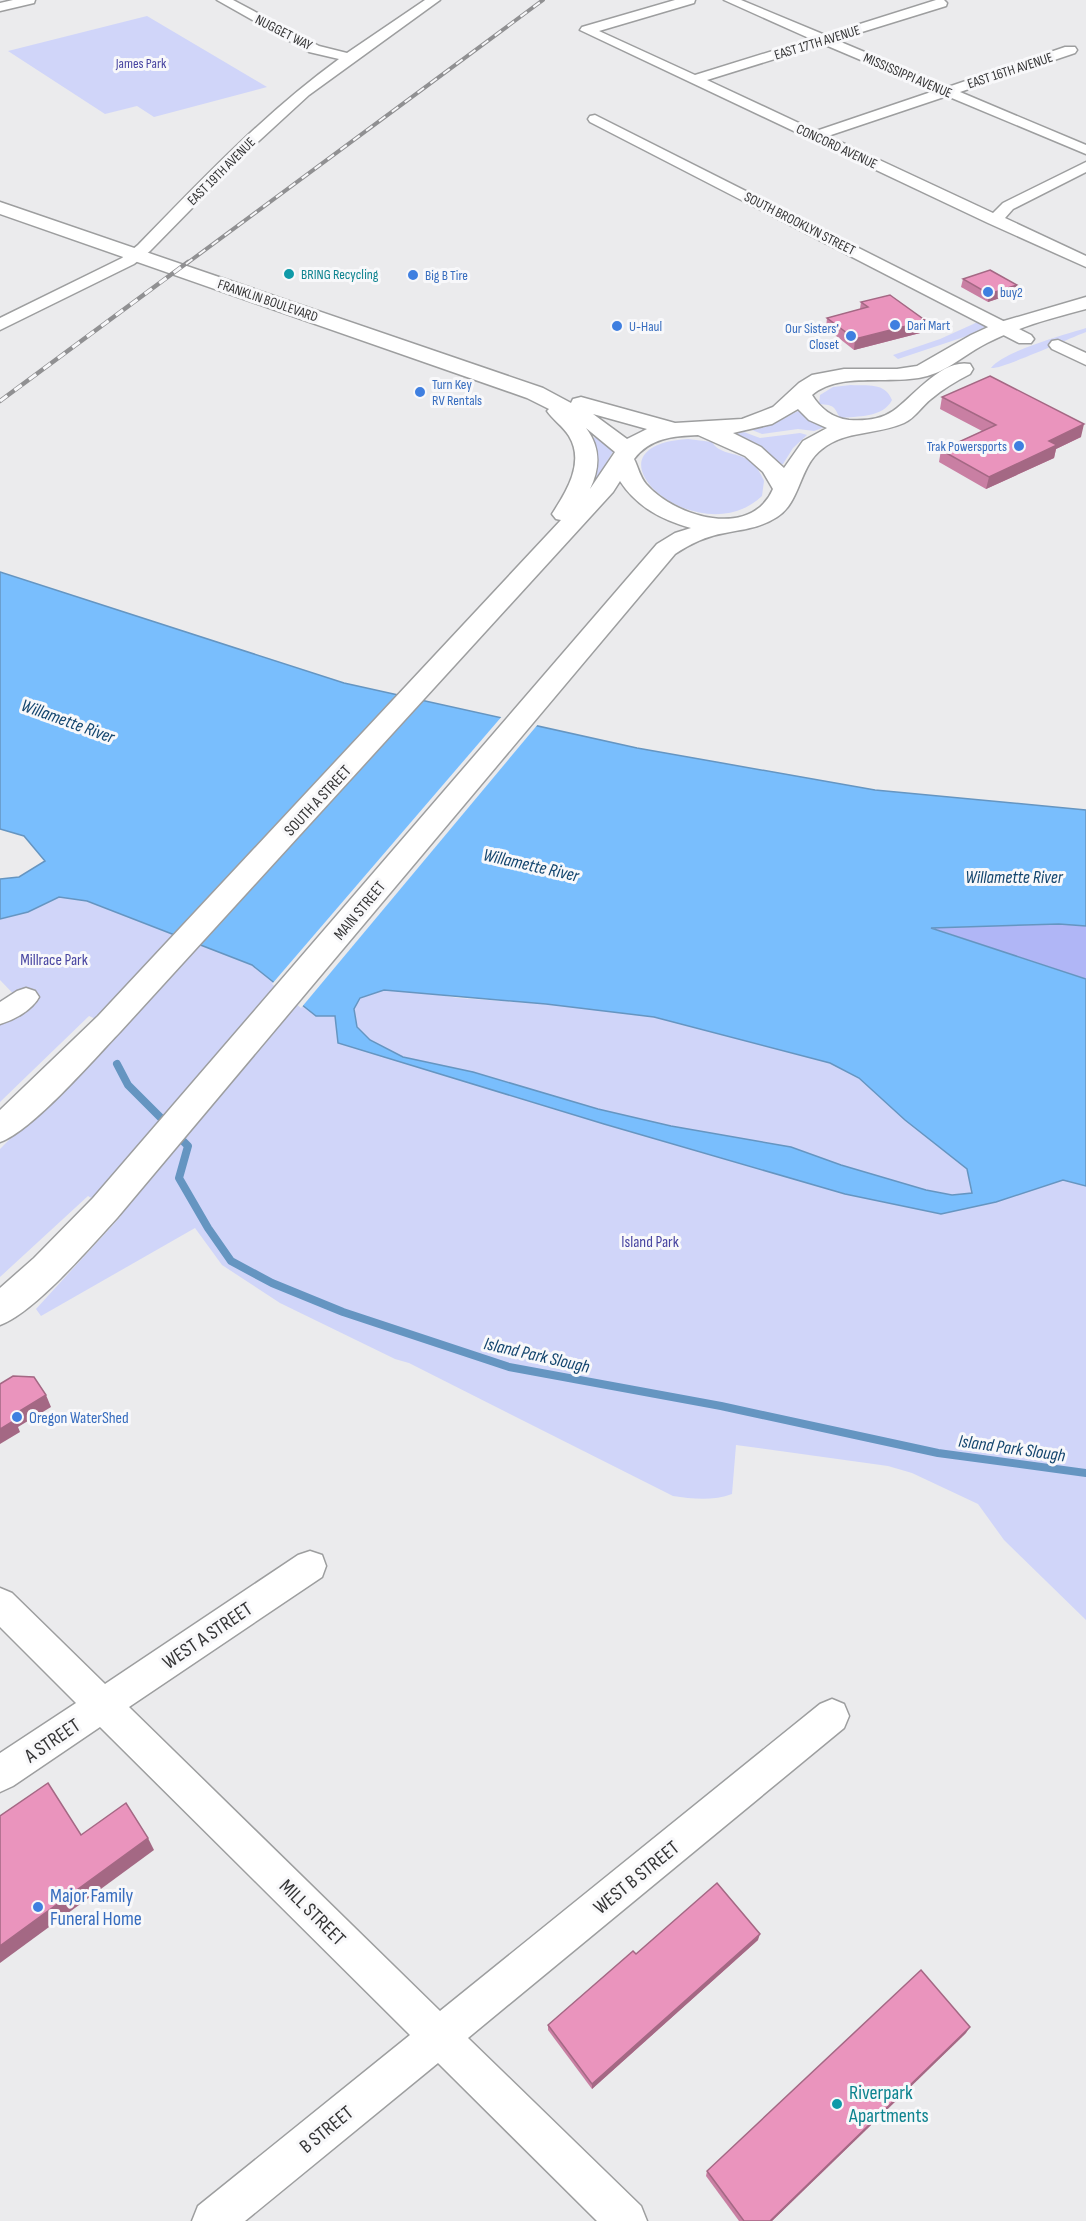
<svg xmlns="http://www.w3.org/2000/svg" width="1086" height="2221" font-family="'Sofia Sans Condensed',sans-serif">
<rect width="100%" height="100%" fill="#ebebed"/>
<g fill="#d0d5f9">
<path d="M 147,16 L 267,87 L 154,117 L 137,106 L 105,114 L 8,51 Z"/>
<path d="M 980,321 L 986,326 L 979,332 L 898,359 L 893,355 L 940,339 Z"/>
<path d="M 1086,328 L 1086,332 C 1070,338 1000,370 991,368 C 1004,351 1064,335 1086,328 Z"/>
<path d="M 851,385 C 867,386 885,382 892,400 C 883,418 857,416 840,418 C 834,407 835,405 819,404 L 820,395 L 833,387 Z"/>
<path d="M 798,411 L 825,427 L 814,431 L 798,429 L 762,434 L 752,430 L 777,422 Z"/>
<path d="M 744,432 L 760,438 L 800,433 L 807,435 L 793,448 L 783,464 L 778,464 L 735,434 Z"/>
<path d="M 600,437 L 614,450 L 594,483 L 589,482 L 591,438 Z"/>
<path d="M 688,439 L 712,442 C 724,461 750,445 764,481 L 762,496 C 698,557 573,446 688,439 Z"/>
<path d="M 59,897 L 87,901 L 252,965 L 458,998 L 546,1004 L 654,1017 L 830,1063 L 859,1078 L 1086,1178 L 1086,1620 L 1004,1540 L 978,1504 L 912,1473 L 888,1466 L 736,1445 L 732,1494 C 714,1501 692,1499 673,1496 L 409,1363 L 395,1359 L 280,1303 L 222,1265 L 195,1228 L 41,1316 L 36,1309 L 121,1216 L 88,1196 L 0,1277 L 0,1149 L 119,1029 L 89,1016 L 0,1102 L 0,1023 L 27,1008 L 0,980 L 0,919 L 28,912 Z"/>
</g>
<path fill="#b0b6f6" d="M 1059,924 L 1086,926 L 1086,979 L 929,927 Z"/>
<path fill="#79befd" stroke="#6595c1" stroke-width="1.5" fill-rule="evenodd" d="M 0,572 L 344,683 L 637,748 L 875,790 L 1086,810 L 1086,926 L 1059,924 L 931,928 L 1086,979 L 1086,1186 L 1063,1180 L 996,1202 L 941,1214 L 845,1194 L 604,1124 L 338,1043 L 335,1016 L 316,1016 L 252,965 L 87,901 L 59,897 L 28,912 L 0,919 L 0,879 L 19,877 L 45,861 L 24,836 L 0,829 ZM 384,990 L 546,1004 L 654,1017 L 830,1063 L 859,1078 L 905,1120 L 967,1169 L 972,1193 L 952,1195 L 926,1190 L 841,1165 L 791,1147 L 671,1126 L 598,1109 L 473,1072 L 403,1057 L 370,1040 L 357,1027 L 354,1009 L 360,998 Z"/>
<path fill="#ebebed" d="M 503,715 L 539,723 L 301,1008 L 272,984 Z"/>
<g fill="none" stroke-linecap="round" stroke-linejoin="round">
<g stroke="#6595c1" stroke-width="8">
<path d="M 117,1064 L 128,1085 L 168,1125"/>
<path d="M 176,1134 L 188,1146 L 179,1178 L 208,1228 L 231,1261 L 272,1283 L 343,1312 L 509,1367 L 721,1406 L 938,1453 L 1086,1473"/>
</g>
<defs>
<g id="minor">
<path d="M 13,0 L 35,0 L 34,3 L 0,11 L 0,3 Z"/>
<path d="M 217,0 L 233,0 L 319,46 L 347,53 L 425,0 L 440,0 L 309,95 L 247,152 L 150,251 L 134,264 L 0,330 L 0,318 L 122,258 L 138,245 C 202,179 265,113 339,59 L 309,52 Z"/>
<path d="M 675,0 L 695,0 L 694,3 L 599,31 L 695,75 L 811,39 L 724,0 L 741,0 L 825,35 L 936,0 L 944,0 L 947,3 L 946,6 L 836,40 L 948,87 L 1065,47 L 1075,47 L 1077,50 L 1075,53 L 960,92 L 1086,145 L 1086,154 L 947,96 L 828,136 L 993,213 L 1003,203 L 1086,162 L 1086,172 L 1013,209 L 1005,218 L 1086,256 L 1086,267 L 988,223 L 580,30 L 582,27 ZM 823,44 L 934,91 L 816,131 L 707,80 Z"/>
<path d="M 595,115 L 1031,335 L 1034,339 L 1031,343 L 1019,343 L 590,122 L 588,119 L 590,116 Z"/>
<path d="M 1058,340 L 1086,353 L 1086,365 L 1052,349 L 1049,345 L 1052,341 Z"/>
<path d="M 26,988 L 35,991 L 39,997 C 32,1010 14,1020 0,1024 L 0,1002 L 17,991 Z"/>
<path d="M 310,1551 L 322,1555 L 326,1566 L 322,1577 L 129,1707 L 440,2011 L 820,1704 L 832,1699 L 844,1704 L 849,1716 L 844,1728 L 468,2038 L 641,2206 L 647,2221 L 597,2221 L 438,2063 L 245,2221 L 192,2221 L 198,2206 L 410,2035 L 100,1727 L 13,1786 L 0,1792 L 0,1753 L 76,1703 L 0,1627 L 0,1588 L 12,1593 L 105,1684 L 298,1555 Z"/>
</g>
<path id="major" d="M 0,202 L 543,388 L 571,403 L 573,399 L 581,397 L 675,423 L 742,419 L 773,407 L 799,383 L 812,375 L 844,369 L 897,369 L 917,366 L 971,335 L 997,323 L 1086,297 L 1086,309 C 1052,318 1018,327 987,343 C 965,354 947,372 923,377 C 889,385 839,371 812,395 C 820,408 832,418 849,420 C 864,421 880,420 893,411 C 913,397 942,358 970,364 L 973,369 L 970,374 C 956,381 943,389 931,399 C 922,406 915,418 904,423 C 877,435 846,430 822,449 C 799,466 801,502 777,517 C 760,528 744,529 725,533 C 706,536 690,544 675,554 L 117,1218 C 91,1246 34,1313 0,1325 L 0,1288 L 34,1258 L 93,1198 L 657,544 L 675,533 L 691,528 C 662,520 637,507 620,481 L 613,492 L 120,1032 C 94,1059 31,1132 0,1142 L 0,1110 L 98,1016 L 561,520 L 556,519 L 552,514 C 567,491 585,462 569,436 C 563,426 553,420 547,411 L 549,409 L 527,398 L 0,214 ZM 798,409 L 809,420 L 827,428 L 803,441 L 784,468 L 761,447 L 733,433 L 772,424 ZM 593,414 L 647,429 L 627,439 ZM 586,428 L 615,452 L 590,489 C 600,468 601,448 586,428 ZM 698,435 L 745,456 L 763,472 L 773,489 C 751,540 675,517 646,484 C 640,477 638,467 634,459 C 650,438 673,436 698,435 Z"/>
</defs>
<use href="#minor" stroke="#9d9e9f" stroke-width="3"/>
<use href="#major" stroke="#9d9e9f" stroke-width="3"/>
<use href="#minor" fill="#fff" fill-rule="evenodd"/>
<use href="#major" fill="#fff" fill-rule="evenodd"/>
<defs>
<path id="rail-far1" d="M 186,264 L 543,0"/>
<path id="rail" d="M 0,401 L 188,262"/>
</defs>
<use href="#rail-far1" stroke="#909092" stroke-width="4"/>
<use href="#rail" stroke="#909092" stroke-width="4.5"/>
<use href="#rail-far1" stroke="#f8f8fa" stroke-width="2" stroke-dasharray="8" stroke-linecap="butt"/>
<use href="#rail" stroke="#f8f8fa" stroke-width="3" stroke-dasharray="9" stroke-linecap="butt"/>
</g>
<g fill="#c97fa3">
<path d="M 963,279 L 1017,285 L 1015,293 L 988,302 L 961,287 Z"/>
<path d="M 861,302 L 926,321 L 924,332 L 854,350 L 826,328 L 827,318 L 860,309 Z"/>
<path d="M 942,397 L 1081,437 L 1056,449 L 1054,458 L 986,489 L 939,462 L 941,450 L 982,431 L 940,409 Z"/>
<path d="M 758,1940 L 592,2089 L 548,2030 L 548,2025 L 636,1954 Z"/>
<path d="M 966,2033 L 772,2221 L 739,2221 L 706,2176 L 707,2171 Z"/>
</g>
<g fill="#a46884">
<path d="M 1017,285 L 1015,293 L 988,302 L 989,294 Z"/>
<path d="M 926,321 L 924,332 L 854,350 L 855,339 Z"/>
<path d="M 1084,424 L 1081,437 L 1056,449 L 1054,458 L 986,489 L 989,477 L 1049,441 Z"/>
<path d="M 46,1395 L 51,1407 L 18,1427 L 20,1432 L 0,1444 L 0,1429 L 13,1415 Z"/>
<path d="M 148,1838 L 154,1850 L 0,1963 L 0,1946 Z"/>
<path d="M 760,1934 L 758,1940 L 592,2089 L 592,2084 Z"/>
<path d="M 970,2027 L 966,2033 L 772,2221 L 770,2221 Z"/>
</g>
<g fill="#ea94bd" stroke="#a46884" stroke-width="1.5">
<path d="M 990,270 L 1017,285 L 989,294 L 963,279 Z"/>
<path d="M 890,295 L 926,321 L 855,339 L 827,318 L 868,307 L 861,302 Z"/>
<path d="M 990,376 L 1084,424 L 1049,441 L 1057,445 L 989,477 L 941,450 L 996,425 L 942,397 Z"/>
<path d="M 13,1376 L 34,1377 L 46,1395 L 13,1415 L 15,1420 L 0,1429 L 0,1384 Z"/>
<path d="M 48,1783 L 81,1835 L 126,1803 L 148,1838 L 0,1946 L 0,1816 Z"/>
<path d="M 717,1883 L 760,1934 L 592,2084 L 548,2025 L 633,1951 L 636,1954 Z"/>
<path d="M 921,1970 L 970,2027 L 770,2221 L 744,2221 L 707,2171 Z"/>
</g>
<g fill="#0f9aa8" stroke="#f8f8fa" stroke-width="2">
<circle cx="289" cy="274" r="6"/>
<circle cx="837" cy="2104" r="6"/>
</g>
<g fill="#3f7fe0" stroke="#f8f8fa" stroke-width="2">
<circle cx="413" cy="275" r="6"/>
<circle cx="988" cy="292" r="6"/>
<circle cx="895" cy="325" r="6"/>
<circle cx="617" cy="326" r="6"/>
<circle cx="851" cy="336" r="6"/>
<circle cx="420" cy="392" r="6"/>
<circle cx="1019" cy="446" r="6"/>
<circle cx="17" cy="1417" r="6"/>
<circle cx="38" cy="1907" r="6"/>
</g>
<g text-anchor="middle" stroke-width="6" stroke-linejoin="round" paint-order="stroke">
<g font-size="14" fill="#353536" stroke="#f8f8fa">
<text transform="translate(284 32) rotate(27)" y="5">NUGGET WAY</text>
<text transform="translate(817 42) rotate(-17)" y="5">EAST 17TH AVENUE</text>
<text transform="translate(1010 70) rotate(-18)" y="5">EAST 16TH AVENUE</text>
<text transform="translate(908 75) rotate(23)" y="5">MISSISSIPPI AVENUE</text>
<text transform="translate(837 146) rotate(25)" y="5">CONCORD AVENUE</text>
<text transform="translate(221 171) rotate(-45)" y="5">EAST 19TH AVENUE</text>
<text transform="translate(800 223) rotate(27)" y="5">SOUTH BROOKLYN STREET</text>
<text transform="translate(268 300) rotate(19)" y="5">FRANKLIN BOULEVARD</text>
</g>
<g font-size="14" fill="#4845a1" stroke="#f8f8fa">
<text x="141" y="68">James Park</text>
</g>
<g font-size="14" fill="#0d838f" stroke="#f8f8fa" text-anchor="start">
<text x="301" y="279">BRING Recycling</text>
</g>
<g font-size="14" fill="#366cbe" stroke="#f8f8fa" text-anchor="start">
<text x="425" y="280">Big B Tire</text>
<text x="1000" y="297">buy2</text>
<text x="907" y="330">Dari Mart</text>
<text x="629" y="331">U-Haul</text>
<text x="839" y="333" text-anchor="end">Our Sisters’<tspan x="839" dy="16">Closet</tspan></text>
<text x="432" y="389">Turn Key<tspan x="432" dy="16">RV Rentals</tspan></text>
<text x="1007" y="451" text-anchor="end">Trak Powersports</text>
</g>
<g font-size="16" fill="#353536" stroke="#f8f8fa">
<text transform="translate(317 800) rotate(-47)" y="6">SOUTH A STREET</text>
<text transform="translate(359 910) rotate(-50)" y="6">MAIN STREET</text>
</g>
<g font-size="16" fill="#4845a1" stroke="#f8f8fa">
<text x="54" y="965">Millrace Park</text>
<text x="650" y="1247">Island Park</text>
</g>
<g font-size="16" fill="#366cbe" stroke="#f8f8fa" text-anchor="start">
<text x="29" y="1423">Oregon WaterShed</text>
</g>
<g font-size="18" font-style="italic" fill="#13456e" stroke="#f8f8fa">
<text transform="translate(68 721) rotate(20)" y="6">Willamette River</text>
<text transform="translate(531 865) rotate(13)" y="6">Willamette River</text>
<text x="1014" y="883">Willamette River</text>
<text transform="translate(537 1355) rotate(13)" y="6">Island Park Slough</text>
<text transform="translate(1012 1448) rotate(8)" y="6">Island Park Slough</text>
</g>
<g font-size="20" fill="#353536" stroke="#f8f8fa">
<text transform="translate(207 1635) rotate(-34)" y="7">WEST A STREET</text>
<text transform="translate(52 1740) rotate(-34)" y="7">A STREET</text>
<text transform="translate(636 1877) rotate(-39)" y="7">WEST B STREET</text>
<text transform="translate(313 1912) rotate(45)" y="7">MILL STREET</text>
<text transform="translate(326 2129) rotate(-39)" y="7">B STREET</text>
</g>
<g font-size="20" fill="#366cbe" stroke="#f8f8fa" text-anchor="start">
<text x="50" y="1902">Major Family<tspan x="50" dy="23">Funeral Home</tspan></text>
</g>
<g font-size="20" fill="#0d838f" stroke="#f8f8fa" text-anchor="start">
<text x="849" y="2099">Riverpark<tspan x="849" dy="23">Apartments</tspan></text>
</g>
</g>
</svg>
